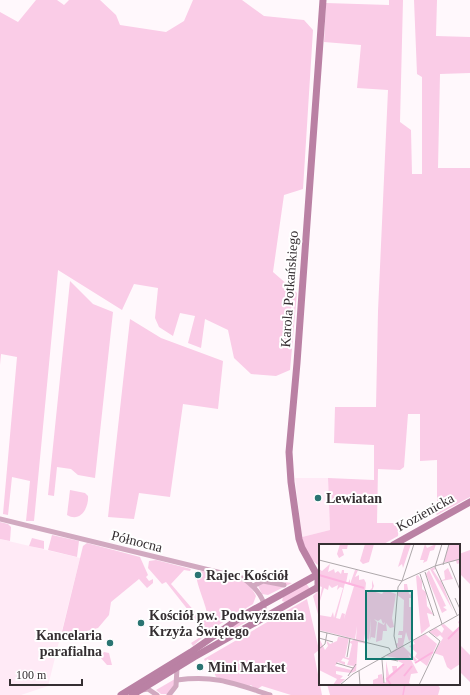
<svg xmlns="http://www.w3.org/2000/svg" width="470" height="695" font-family="'Times New Roman',serif">
<rect width="100%" height="100%" fill="#fff8fc"/>
<g fill="#ffeaf6">
<path d="M 295,478 L 328,478 L 330,530 L 302,537 Z"/>
<path d="M 0,539 L 80,558 L 48,686 L 21,695 L 0,695 Z"/>
</g>
<g fill="#facce7">
<path d="M 36,0 L 57,0 L 64,5 L 69,0 L 100,0 L 116,15 L 120,25 L 166,32 L 184,21 L 193,0 L 242,0 L 264,16 L 304,20 L 313,30 L 303,189 L 284,195 L 273,272 L 297,293 L 290,370 L 276,376 L 251,374 L 234,358 L 228,330 L 205,319 L 201,348 L 188,343 L 195,316 L 180,313 L 173,336 L 159,327 L 155,318 L 158,288 L 134,284 L 122,310 L 58,270 L 34,521 L 26,521 L 30,481 L 12,477 L 8,515 L 3,514 L 17,357 L 1,354 L 0,365 L 0,12 L 18,22 Z"/>
<path d="M 389,0 L 403,0 L 400,122 L 411,130 L 412,174 L 422,174 L 422,77 L 417,74 L 414,0 L 437,0 L 436,36 L 470,37 L 470,73 L 440,74 L 438,168 L 470,168 L 470,497 L 437,515 L 434,512 L 437,510 L 437,460 L 420,461 L 420,414 L 408,414 L 404,467 L 400,470 L 378,469 L 377,523 L 399,523 L 398,536 L 382,545 L 373,544 L 320,545 L 320,566 C 310,562 304,547 302,537 L 330,530 L 328,478 L 374,480 L 374,445 L 334,443 L 335,407 L 376,407 L 378,311 L 388,90 L 357,88 L 361,45 L 324,42 L 326,3 L 389,5 Z"/>
<path d="M 70,281 L 93,304 L 113,312 L 95,478 L 78,475 L 71,469 L 57,467 L 54,496 L 48,495 Z"/>
<path d="M 130,319 L 161,338 L 223,361 L 218,409 L 183,404 L 170,497 L 139,493 L 134,519 L 108,517 Z"/>
<path d="M 70,490 L 85,493 L 88,496 C 89,508 80,523 67,515 Z"/>
<path d="M 0,522 L 8,524 L 11,527 L 10,541 L 0,539 Z"/>
<path d="M 52,535 L 79,541 L 77,557 L 48,550 Z"/>
<path d="M 32,538 L 44,541 L 44,549 L 29,546 Z"/>
<path d="M 87,543 L 140,557 L 148,575 L 146,577 L 149,581 L 153,579 L 153,583 L 147,588 L 139,579 L 111,602 L 109,615 L 98,628 L 79,633 L 77,630 L 60,640 L 83,546 Z"/>
<path d="M 470,550 L 470,584 L 459,573 L 459,554 Z"/>
<path d="M 156,560 L 191,569 L 190,571 L 184,570 L 171,584 L 202,620 L 207,614 C 206,603 193,578 197,571 C 207,570 238,577 247,584 C 251,587 254,592 256,596 L 253,604 L 212,629 L 193,646 L 191,643 L 205,634 L 202,629 L 197,630 L 200,626 L 196,620 L 166,582 L 162,584 L 148,568 L 149,561 Z"/>
<path d="M 285,582 L 292,583 L 268,595 L 262,594 L 258,586 L 263,583 L 284,587 Z"/>
<path d="M 306,583 L 310,589 L 285,602 L 282,601 L 283,597 Z"/>
<path d="M 320,589 L 320,622 L 313,596 Z"/>
<path d="M 307,599 L 319,650 L 314,654 L 322,695 L 291,695 L 262,686 L 256,690 L 251,685 L 248,687 L 216,677 L 208,659 L 205,661 L 204,659 Z"/>
<path d="M 263,607 L 257,616 L 225,634 L 224,632 Z"/>
<path d="M 461,646 L 470,655 L 470,682 L 459,671 L 459,647 Z"/>
<path d="M 104,652 L 109,653 L 112,665 L 107,665 L 100,657 Z"/>
<path d="M 175,679 L 174,687 L 168,694 L 161,694 L 156,690 Z"/>
<path d="M 327,684 L 437,684 L 440,688 L 438,695 L 330,695 Z"/>
</g>
<g fill="none" stroke-linecap="round" stroke-linejoin="round">
<path stroke="#fcb4df" stroke-width="1.5" d="M 403,695 L 405,684"/>
<g stroke="#d1a9c0" stroke-width="5">
<path d="M 0,519 L 242,578 C 251,583 265,597 264,608 C 264,612 261,616 260,620"/>
<path d="M 253,586 L 263,581 L 284,585"/>
<path d="M 177,680 C 216,675 233,683 270,695"/>
<path d="M 142,690 L 148,689 L 157,695"/>
<path d="M 169,695 L 176,686 L 177,668"/>
</g>
<g stroke="#ba81a4" stroke-width="7">
<path d="M 393,545 L 470,502"/>
<path d="M 318,588 L 318,577 L 302,548 L 299,539 L 291,482 L 289,452 L 297,363 L 323,0"/>
<path d="M 121,695 L 191,652 L 244,615 L 320,573"/>
<path d="M 132,695 L 194,657 L 320,586"/>
</g>
</g>
<g fill="#2a7472" stroke="#fff" stroke-width="1.5">
<circle cx="318" cy="498" r="4"/>
<circle cx="198" cy="575" r="4"/>
<circle cx="141" cy="623" r="4"/>
<circle cx="110" cy="643" r="4"/>
<circle cx="200" cy="667" r="4"/>
</g>
<g text-anchor="middle" stroke-width="4" stroke-linejoin="round" paint-order="stroke">
<g font-size="14" fill="#352f32" stroke="#fff">
<text transform="translate(289 289) rotate(-86)" y="5">Karola Potkańskiego</text>
<text transform="translate(425 512) rotate(-29)" y="5">Kozienicka</text>
<text transform="translate(137 541) rotate(14)" y="5">Północna</text>
</g>
<g font-size="14" font-weight="bold" fill="#352f32" stroke="#fff" text-anchor="start">
<text x="326" y="503">Lewiatan</text>
<text x="206" y="580">Rajec Kościół</text>
<text x="149" y="620">Kościół pw. Podwyższenia<tspan x="149" dy="16">Krzyża Świętego</tspan></text>
<text x="102" y="640" text-anchor="end">Kancelaria<tspan x="102" dy="16">parafialna</tspan></text>
<text x="208" y="672">Mini Market</text>
</g>
</g>
<g transform="translate(319 544)">
<rect width="141" height="141" fill="#fff8fc"/>
<path d="M 21,0 L 29,0 L 28,5 L 23,5 L 25,11 L 20,14 L 18,10 ZM 46,0 L 55,0 L 50,18 L 44,20 L 41,17 ZM 86,0 L 92,0 L 84,24 L 83,20 L 79,23 ZM 106,0 L 108,4 L 117,0 L 115,6 L 111,7 L 108,17 L 104,19 L 105,16 L 101,16 ZM 130,0 L 141,0 L 141,19 L 138,20 L 137,17 L 120,19 L 125,18 ZM 11,20 L 9,28 L 15,25 L 16,29 L 19,27 L 22,30 L 23,26 L 25,26 L 25,29 L 29,29 L 27,39 L 29,39 L 31,35 L 31,40 L 36,26 L 39,26 L 33,40 L 36,33 L 40,31 L 40,36 L 45,35 L 47,39 L 46,48 L 48,49 L 53,44 L 53,36 L 55,42 L 53,47 L 63,50 L 66,46 L 77,50 L 73,74 L 75,83 L 71,84 L 67,79 L 68,87 L 64,87 L 63,96 L 57,98 L 59,78 L 65,81 L 66,78 L 64,80 L 62,75 L 59,77 L 55,75 L 58,78 L 56,94 L 52,93 L 51,96 L 52,74 L 50,98 L 49,94 L 47,98 L 47,82 L 45,97 L 48,100 L 39,98 L 37,127 L 32,129 L 17,127 L 17,130 L 24,132 L 21,135 L 26,135 L 20,141 L 14,141 L 18,135 L 0,126 L 0,94 L 6,106 L 9,102 L 7,96 L 11,100 L 18,97 L 19,93 L 30,94 L 26,113 L 30,114 L 33,100 L 30,98 L 37,95 L 38,82 L 36,95 L 0,86 L 0,71 L 12,73 L 14,68 L 15,74 L 24,44 L 21,43 L 18,46 L 19,41 L 13,44 L 10,41 L 9,46 L 5,44 L 0,60 L 3,43 L 0,42 L 0,25 L 3,27 ZM 26,39 L 35,42 L 25,75 L 26,70 L 23,69 L 21,75 L 17,74 ZM 24,114 L 30,116 L 28,121 L 35,122 L 32,126 L 16,122 L 19,118 L 26,121 L 26,118 L 22,117 ZM 116,23 L 117,25 L 114,26 L 121,37 L 126,35 L 125,27 L 129,24 L 134,35 L 122,37 L 134,67 L 111,25 ZM 110,26 L 127,62 L 124,63 L 128,66 L 123,69 L 107,30 ZM 99,31 L 103,37 L 103,45 L 107,48 L 108,62 L 115,71 L 108,69 L 111,82 L 102,90 L 97,32 ZM 85,40 L 88,40 L 90,50 L 93,51 L 93,54 L 90,54 L 90,63 L 93,63 L 94,94 L 90,97 L 87,88 L 84,102 L 98,116 L 96,118 L 89,110 L 99,129 L 92,130 L 90,139 L 93,141 L 54,141 L 54,136 L 59,134 L 59,131 L 63,130 L 65,139 L 67,138 L 67,117 L 70,131 L 74,128 L 73,122 L 78,122 L 78,127 L 85,120 L 79,117 L 78,114 L 67,112 L 79,103 L 76,100 L 79,99 L 79,94 L 83,94 L 83,91 L 79,91 L 80,87 L 84,87 L 85,56 L 78,51 L 79,47 L 85,47 ZM 141,76 L 141,120 L 132,126 L 128,123 L 124,112 L 115,109 L 124,94 L 121,91 L 118,93 L 110,88 L 117,84 L 123,89 L 125,85 L 122,81 L 125,80 L 134,88 L 141,82 L 139,78 ZM 106,90 L 118,100 L 108,122 L 96,113 L 98,109 L 90,102 L 96,100 L 94,97 Z" fill="#facce7" fill-rule="evenodd"/>
<path fill="none" stroke="#fcb4df" stroke-width="2" d="M 0,31 L 45,44M 129,95 L 141,83M 96,119 L 114,108M 85,132 L 93,122M 72,141 L 68,135 L 85,120"/>
<path fill="none" stroke="#aea8ab" stroke-width="1" d="M 123,0 L 116,23 L 138,71M 0,16 L 83,37M 130,19 L 141,46M 124,21 L 130,0M 106,28 L 123,80M 101,30 L 115,72M 83,37 L 116,22 L 141,15M 136,54 L 141,65M 0,87 L 70,104 L 72,108M 0,94 L 14,98M 78,104 L 75,92 L 79,43 L 83,37 L 95,0M 0,105 L 6,100 L 8,89M 28,113 L 31,94M 64,114 L 79,117M 63,116 L 65,139M 17,119 L 34,124M 40,127 L 41,141M 29,132 L 37,120M 21,141 L 34,130 L 141,70M 100,141 L 121,97 L 110,88"/>
<path fill="#0f766e" fill-opacity="0.15" stroke="#0f766e" stroke-width="2" d="M 47,47 L 93,47 L 93,115 L 47,115 Z"/>
<rect width="141" height="141" fill="none" stroke="#352f32" stroke-width="2"/>
</g>
<path d="M10 679v6h72v-6" fill="none" stroke="#352f32" stroke-width="2"/>
<text x="16" y="679" font-size="12" fill="#352f32" stroke="#ffffff" stroke-width="3" paint-order="stroke">100 m</text>
</svg>
